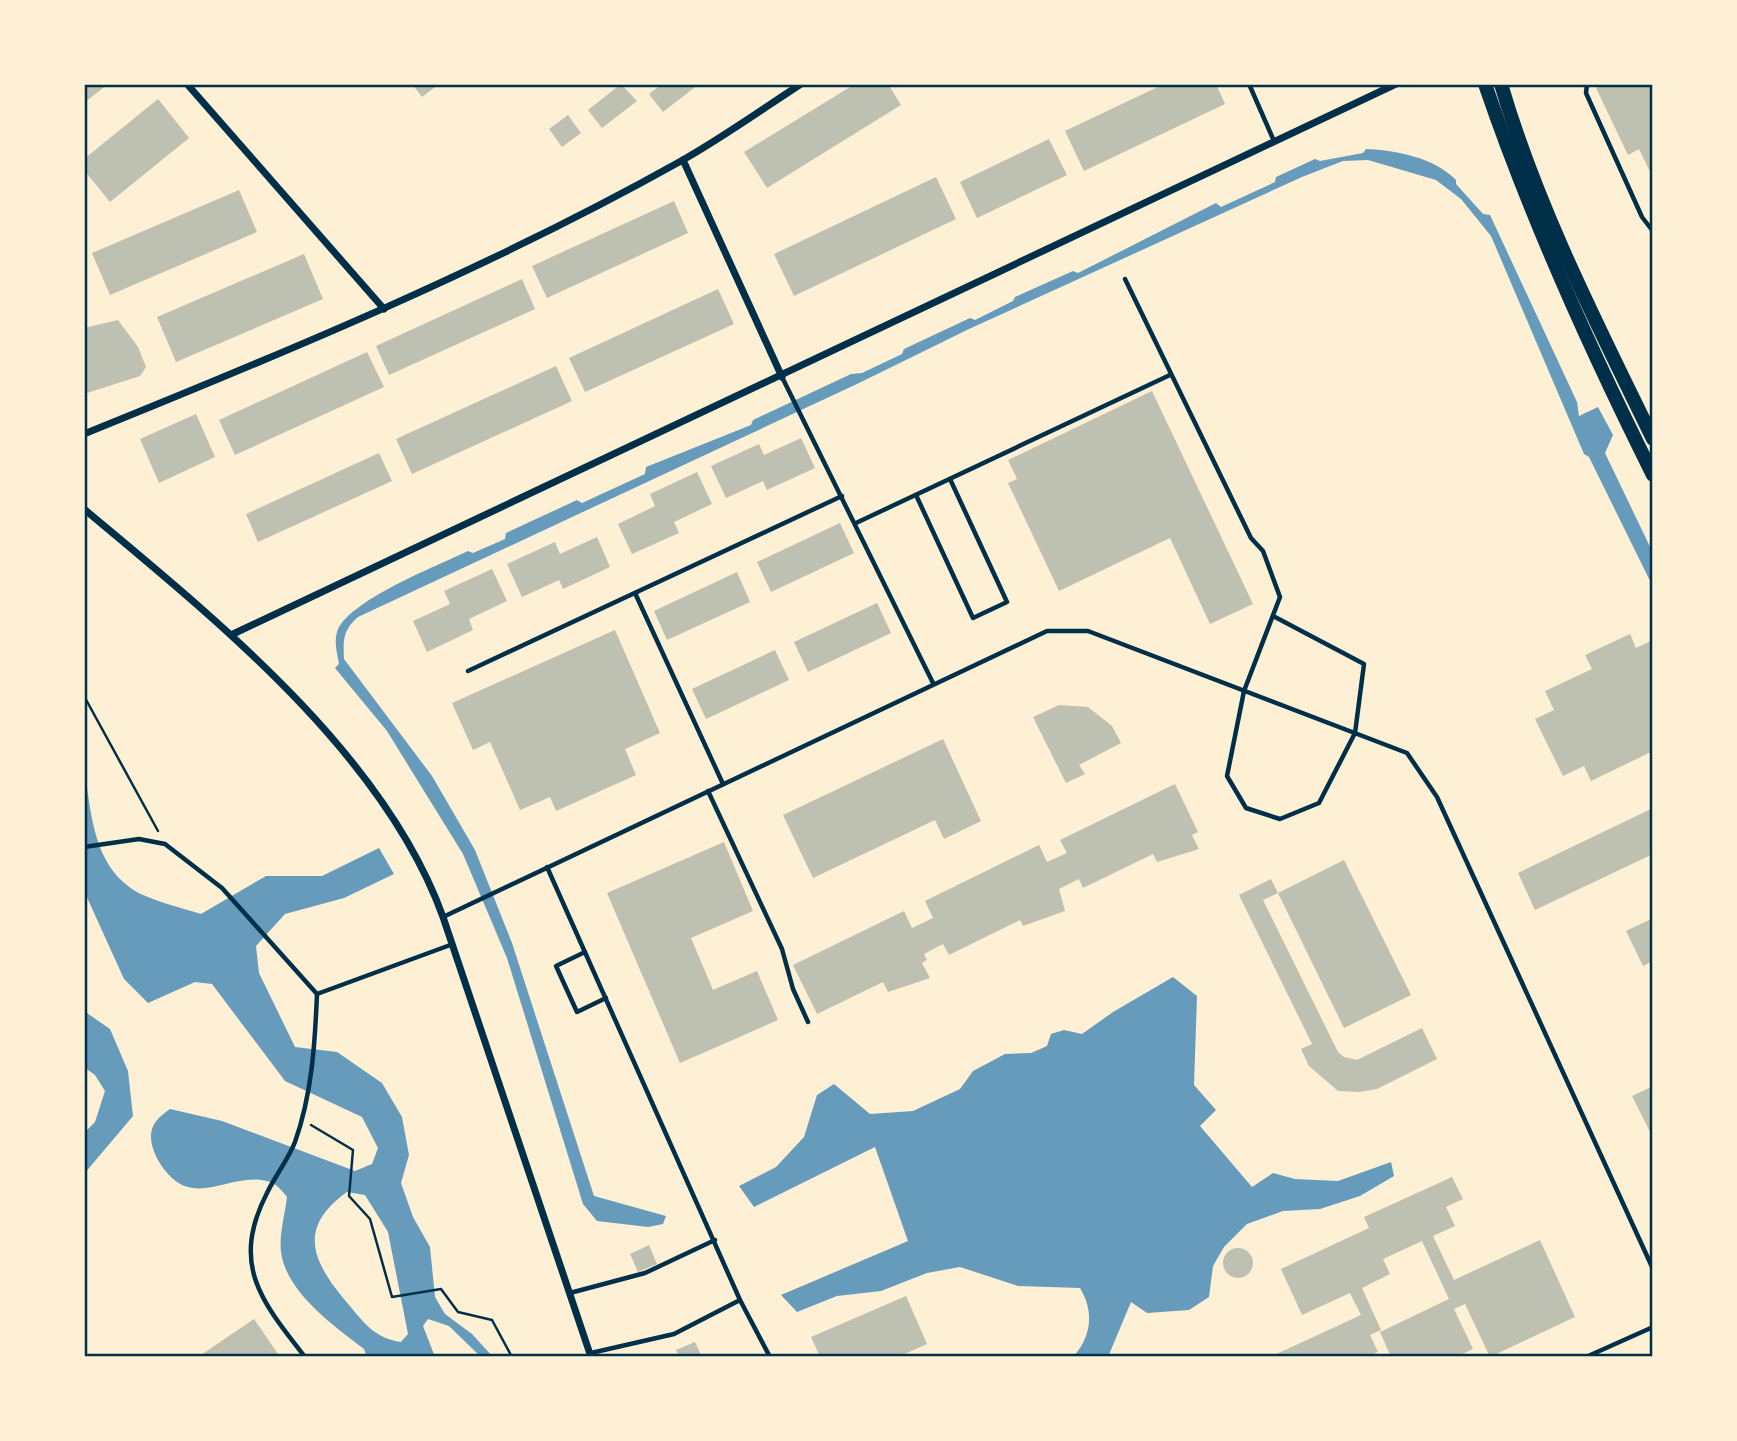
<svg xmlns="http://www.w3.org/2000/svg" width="1737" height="1441" font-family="'Work Sans',sans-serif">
<rect width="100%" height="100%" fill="#fdf0d5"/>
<g fill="#669bbc" fill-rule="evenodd">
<path d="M 1366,149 C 1396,150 1435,158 1456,180 L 1456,184 L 1483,214 L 1490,215 L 1577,402 L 1579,416 L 1598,407 L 1613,435 L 1605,453 L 1653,553 L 1653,587 L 1589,457 L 1584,454 L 1491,236 L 1461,199 L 1436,180 L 1368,160 L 1343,161 L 1302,177 L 969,329 L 857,384 L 358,617 C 343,630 343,640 344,659 L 432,776 L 475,850 L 512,943 L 594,1196 L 666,1216 L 663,1224 L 648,1227 L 597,1221 L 583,1204 L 507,958 L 463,854 L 387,731 L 335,668 L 339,664 C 337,653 334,643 337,632 C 347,601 437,566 468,551 L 473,553 L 505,539 L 506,533 L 577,500 L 582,503 L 645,474 L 646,467 L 751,425 L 753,420 L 851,374 L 862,373 L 902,354 L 904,349 L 970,318 L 975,320 L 1013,301 L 1015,297 L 1073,271 L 1078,273 L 1216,203 L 1221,207 L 1275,182 L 1276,177 L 1315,159 L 1320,161 L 1363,153 Z"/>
<path d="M 84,767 C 92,816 93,871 143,895 C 161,903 182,908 201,914 L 266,876 L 322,876 L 379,848 L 394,874 L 344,898 L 285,914 L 256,946 L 259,973 L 295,1047 L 337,1052 L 382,1083 L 402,1117 L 409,1155 L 401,1183 L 413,1217 L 430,1247 L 435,1297 L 445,1314 L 472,1334 L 493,1357 L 481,1357 L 449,1326 L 428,1319 L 423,1326 L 435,1357 L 367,1357 L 364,1349 C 334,1326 286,1292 281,1252 C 279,1235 285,1214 287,1197 C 280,1188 274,1181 261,1180 C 227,1176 196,1205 168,1174 C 160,1165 155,1156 152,1145 C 148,1127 156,1119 170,1109 L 222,1121 L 355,1171 L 372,1164 L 378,1148 L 362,1117 L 285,1081 L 212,984 L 195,982 L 148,1003 L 124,979 L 85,893 ZM 347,1192 L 365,1195 L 388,1232 L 408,1334 L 401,1342 C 375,1338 365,1324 349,1305 C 315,1265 294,1230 347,1192 Z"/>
<path d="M 1173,977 L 1197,996 L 1194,1085 L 1216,1110 L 1200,1126 L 1252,1187 L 1273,1173 L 1295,1179 L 1338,1181 L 1391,1162 L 1394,1176 L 1360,1196 L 1320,1209 L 1283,1211 L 1247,1224 L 1224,1247 L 1213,1266 L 1209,1297 L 1189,1310 L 1147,1313 L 1131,1302 L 1108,1357 L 1073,1357 C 1092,1336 1094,1311 1080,1288 L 1018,1286 L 960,1267 L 927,1273 L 881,1291 L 837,1296 L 797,1312 L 781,1295 L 908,1241 L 875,1147 L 754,1207 L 739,1186 L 776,1167 L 804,1137 L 817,1095 L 834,1084 L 870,1114 L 913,1111 L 960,1089 L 973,1071 L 1005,1054 L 1031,1053 L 1047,1046 L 1051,1034 L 1064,1030 L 1082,1034 L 1113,1012 Z"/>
<path d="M 84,1011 L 110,1029 L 128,1071 L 133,1116 L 84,1174 L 84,1133 L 95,1122 L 105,1091 L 95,1075 L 84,1067 Z"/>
</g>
<g fill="#bec0b2">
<path d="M 84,84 L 108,84 L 84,103 Z"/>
<path d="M 412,84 L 439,84 L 422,97 Z"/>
<path d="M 621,84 L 637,101 L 602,128 L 588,110 Z"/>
<path d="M 662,84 L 699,84 L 663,112 L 649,94 Z"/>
<path d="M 855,84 L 888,84 L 901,105 L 767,188 L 744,152 Z"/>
<path d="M 1164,84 L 1216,84 L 1225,104 L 1084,171 L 1065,131 Z"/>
<path d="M 1603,84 L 1653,84 L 1653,178 L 1639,149 L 1628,155 L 1596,88 Z"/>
<path d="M 158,99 L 189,138 L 110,202 L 84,170 L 84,159 Z"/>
<path d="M 568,115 L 581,133 L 562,147 L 549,129 Z"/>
<path d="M 1049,139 L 1067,175 L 977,218 L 960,182 Z"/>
<path d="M 936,177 L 956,219 L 794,296 L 774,254 Z"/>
<path d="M 239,190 L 257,232 L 110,295 L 92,253 Z"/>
<path d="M 674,201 L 688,233 L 547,298 L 532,266 Z"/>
<path d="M 304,254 L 323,299 L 176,362 L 157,317 Z"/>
<path d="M 522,279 L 535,309 L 389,375 L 376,346 Z"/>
<path d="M 718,289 L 734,324 L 585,392 L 569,358 Z"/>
<path d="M 118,320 L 138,347 L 146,367 L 140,376 L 84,394 L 84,328 Z"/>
<path d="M 367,352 L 384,387 L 235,455 L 219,420 Z"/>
<path d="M 556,366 L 572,401 L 412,474 L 396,439 Z"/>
<path d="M 1152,391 L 1253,604 L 1210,624 L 1170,538 L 1059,591 L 1008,483 L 1017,479 L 1008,460 Z"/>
<path d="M 196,414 L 215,457 L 159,483 L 140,439 Z"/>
<path d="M 801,438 L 815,468 L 767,490 L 763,481 L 726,498 L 711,466 L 759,444 L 764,455 Z"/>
<path d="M 379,453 L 392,481 L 258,542 L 246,514 Z"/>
<path d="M 697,472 L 712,504 L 674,522 L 679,533 L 632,554 L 618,524 L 655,506 L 650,494 Z"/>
<path d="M 840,523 L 854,553 L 771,592 L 757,562 Z"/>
<path d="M 597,537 L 610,567 L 563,589 L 559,580 L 522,597 L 507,564 L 555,542 L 560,554 Z"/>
<path d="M 492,569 L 507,601 L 469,619 L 473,630 L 427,652 L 413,621 L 450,604 L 444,591 Z"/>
<path d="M 737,572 L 750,602 L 667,640 L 654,611 Z"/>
<path d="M 877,603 L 891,633 L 808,672 L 794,642 Z"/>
<path d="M 615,630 L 660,733 L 625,749 L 636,775 L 556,811 L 550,797 L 520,810 L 490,742 L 473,750 L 452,703 Z"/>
<path d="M 1630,634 L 1636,648 L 1653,640 L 1653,751 L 1591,781 L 1584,766 L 1563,776 L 1535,719 L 1554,710 L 1545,691 L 1592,669 L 1585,655 Z"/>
<path d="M 775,650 L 789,680 L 706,719 L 692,689 Z"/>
<path d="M 1059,705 L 1088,707 L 1112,726 L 1121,743 L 1079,765 L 1085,774 L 1066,783 L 1033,717 Z"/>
<path d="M 943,739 L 981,821 L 944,839 L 935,820 L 813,878 L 783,815 Z"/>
<path d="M 1175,784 L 1198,832 L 1192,835 L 1199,849 L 1157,862 L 1153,854 L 1083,888 L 1079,879 L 1059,889 L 1065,911 L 1023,926 L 1020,920 L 949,955 L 943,944 L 924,954 L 927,960 L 922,963 L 930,978 L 888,992 L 883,982 L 817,1014 L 793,965 L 904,911 L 912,928 L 933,918 L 925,901 L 1039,845 L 1047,862 L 1067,853 L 1060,840 Z"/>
<path d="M 1653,808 L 1653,854 L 1535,910 L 1518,873 Z"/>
<path d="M 724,842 L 753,911 L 691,938 L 713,990 L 757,971 L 778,1020 L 680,1063 L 607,893 Z"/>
<path d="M 1344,860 L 1411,995 L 1344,1028 L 1278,893 Z"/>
<path d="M 1271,879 L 1278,893 L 1263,900 L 1338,1052 L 1344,1057 L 1357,1060 L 1422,1028 L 1437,1059 L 1377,1089 L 1359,1092 L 1338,1091 L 1309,1066 L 1301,1049 L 1312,1044 L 1239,895 Z"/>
<path d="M 1653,918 L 1653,961 L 1643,966 L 1626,931 Z"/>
<path d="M 1653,1086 L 1653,1138 L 1632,1096 Z"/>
<path d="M 1452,1177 L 1463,1199 L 1446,1207 L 1455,1226 L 1433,1236 L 1454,1280 L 1540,1240 L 1575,1317 L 1490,1357 L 1465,1304 L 1454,1309 L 1473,1349 L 1456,1357 L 1391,1357 L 1380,1332 L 1449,1299 L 1422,1241 L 1383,1259 L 1390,1274 L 1362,1288 L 1381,1330 L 1370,1335 L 1378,1352 L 1366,1357 L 1270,1357 L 1361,1315 L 1350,1293 L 1302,1315 L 1281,1269 L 1369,1228 L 1364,1217 Z"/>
<path d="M 649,1245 L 657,1264 L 638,1272 L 630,1254 Z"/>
<circle cx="1238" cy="1263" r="15"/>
<path d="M 906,1296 L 927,1344 L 898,1357 L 820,1357 L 811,1337 Z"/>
<path d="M 254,1319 L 278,1354 L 274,1357 L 198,1357 Z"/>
<path d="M 695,1342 L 702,1357 L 679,1357 L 676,1350 Z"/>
</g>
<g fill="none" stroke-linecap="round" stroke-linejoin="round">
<g stroke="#003049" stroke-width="2.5">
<path d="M 84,696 L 158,831"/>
<path d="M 311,1125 L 353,1150 L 349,1196 L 370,1219 L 392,1297 L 441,1289 L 458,1312 L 492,1320 L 512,1357"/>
</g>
<g stroke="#003049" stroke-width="4.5">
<path d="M 1249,84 L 1274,141"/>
<path d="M 1587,84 L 1586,93 L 1642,217 L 1652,230"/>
<path d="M 1653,230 L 1653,255"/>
<path d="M 1125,279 L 1251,538 L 1263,551 L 1280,597 L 1244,691 L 1227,776 L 1246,808 L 1280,819 L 1319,803 L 1355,733 L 1364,664 L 1275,617"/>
<path d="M 782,377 L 933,683"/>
<path d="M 916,495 L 973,618 L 1007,602 L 950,479"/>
<path d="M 856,523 L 1170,375"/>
<path d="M 635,593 L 723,784"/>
<path d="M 468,671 L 842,496"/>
<path d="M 708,791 L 782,949 L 793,989 L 808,1022"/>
<path d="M 84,847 L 139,839 L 165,844 L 222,888 L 317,994 C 315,1043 312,1094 295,1142 C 288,1160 275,1176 267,1193 C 230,1265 262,1302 305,1357"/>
<path d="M 547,867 L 740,1300 L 770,1357"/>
<path d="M 443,917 L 1047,631 L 1088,631 L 1407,753 L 1437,797 L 1653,1269"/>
<path d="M 585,952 L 556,966 L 577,1012 L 606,998"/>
<path d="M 317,994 L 453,944"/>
<path d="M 570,1293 L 645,1273 L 715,1240"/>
<path d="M 591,1353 L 674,1334 L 740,1300"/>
<path d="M 1586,1357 L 1653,1327"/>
</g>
<g stroke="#003049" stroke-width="7">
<path d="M 187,84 L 384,309"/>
<path d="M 683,160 L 782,377"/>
<path d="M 84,434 C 287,352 490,268 681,161 C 722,138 761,110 801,84"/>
<path d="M 84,509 C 214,618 384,753 443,917 L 591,1357"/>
<path d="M 233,634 L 1396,84"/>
</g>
<g stroke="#003049" stroke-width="14">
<path d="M 1485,84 C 1531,219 1589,347 1653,475"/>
<path d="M 1501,84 C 1537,207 1597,324 1653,439"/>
</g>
</g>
<rect width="1737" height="1441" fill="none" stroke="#fdf0d5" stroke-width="172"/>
<rect x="86" y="86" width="1565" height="1269" fill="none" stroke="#003049" stroke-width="2.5"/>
</svg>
